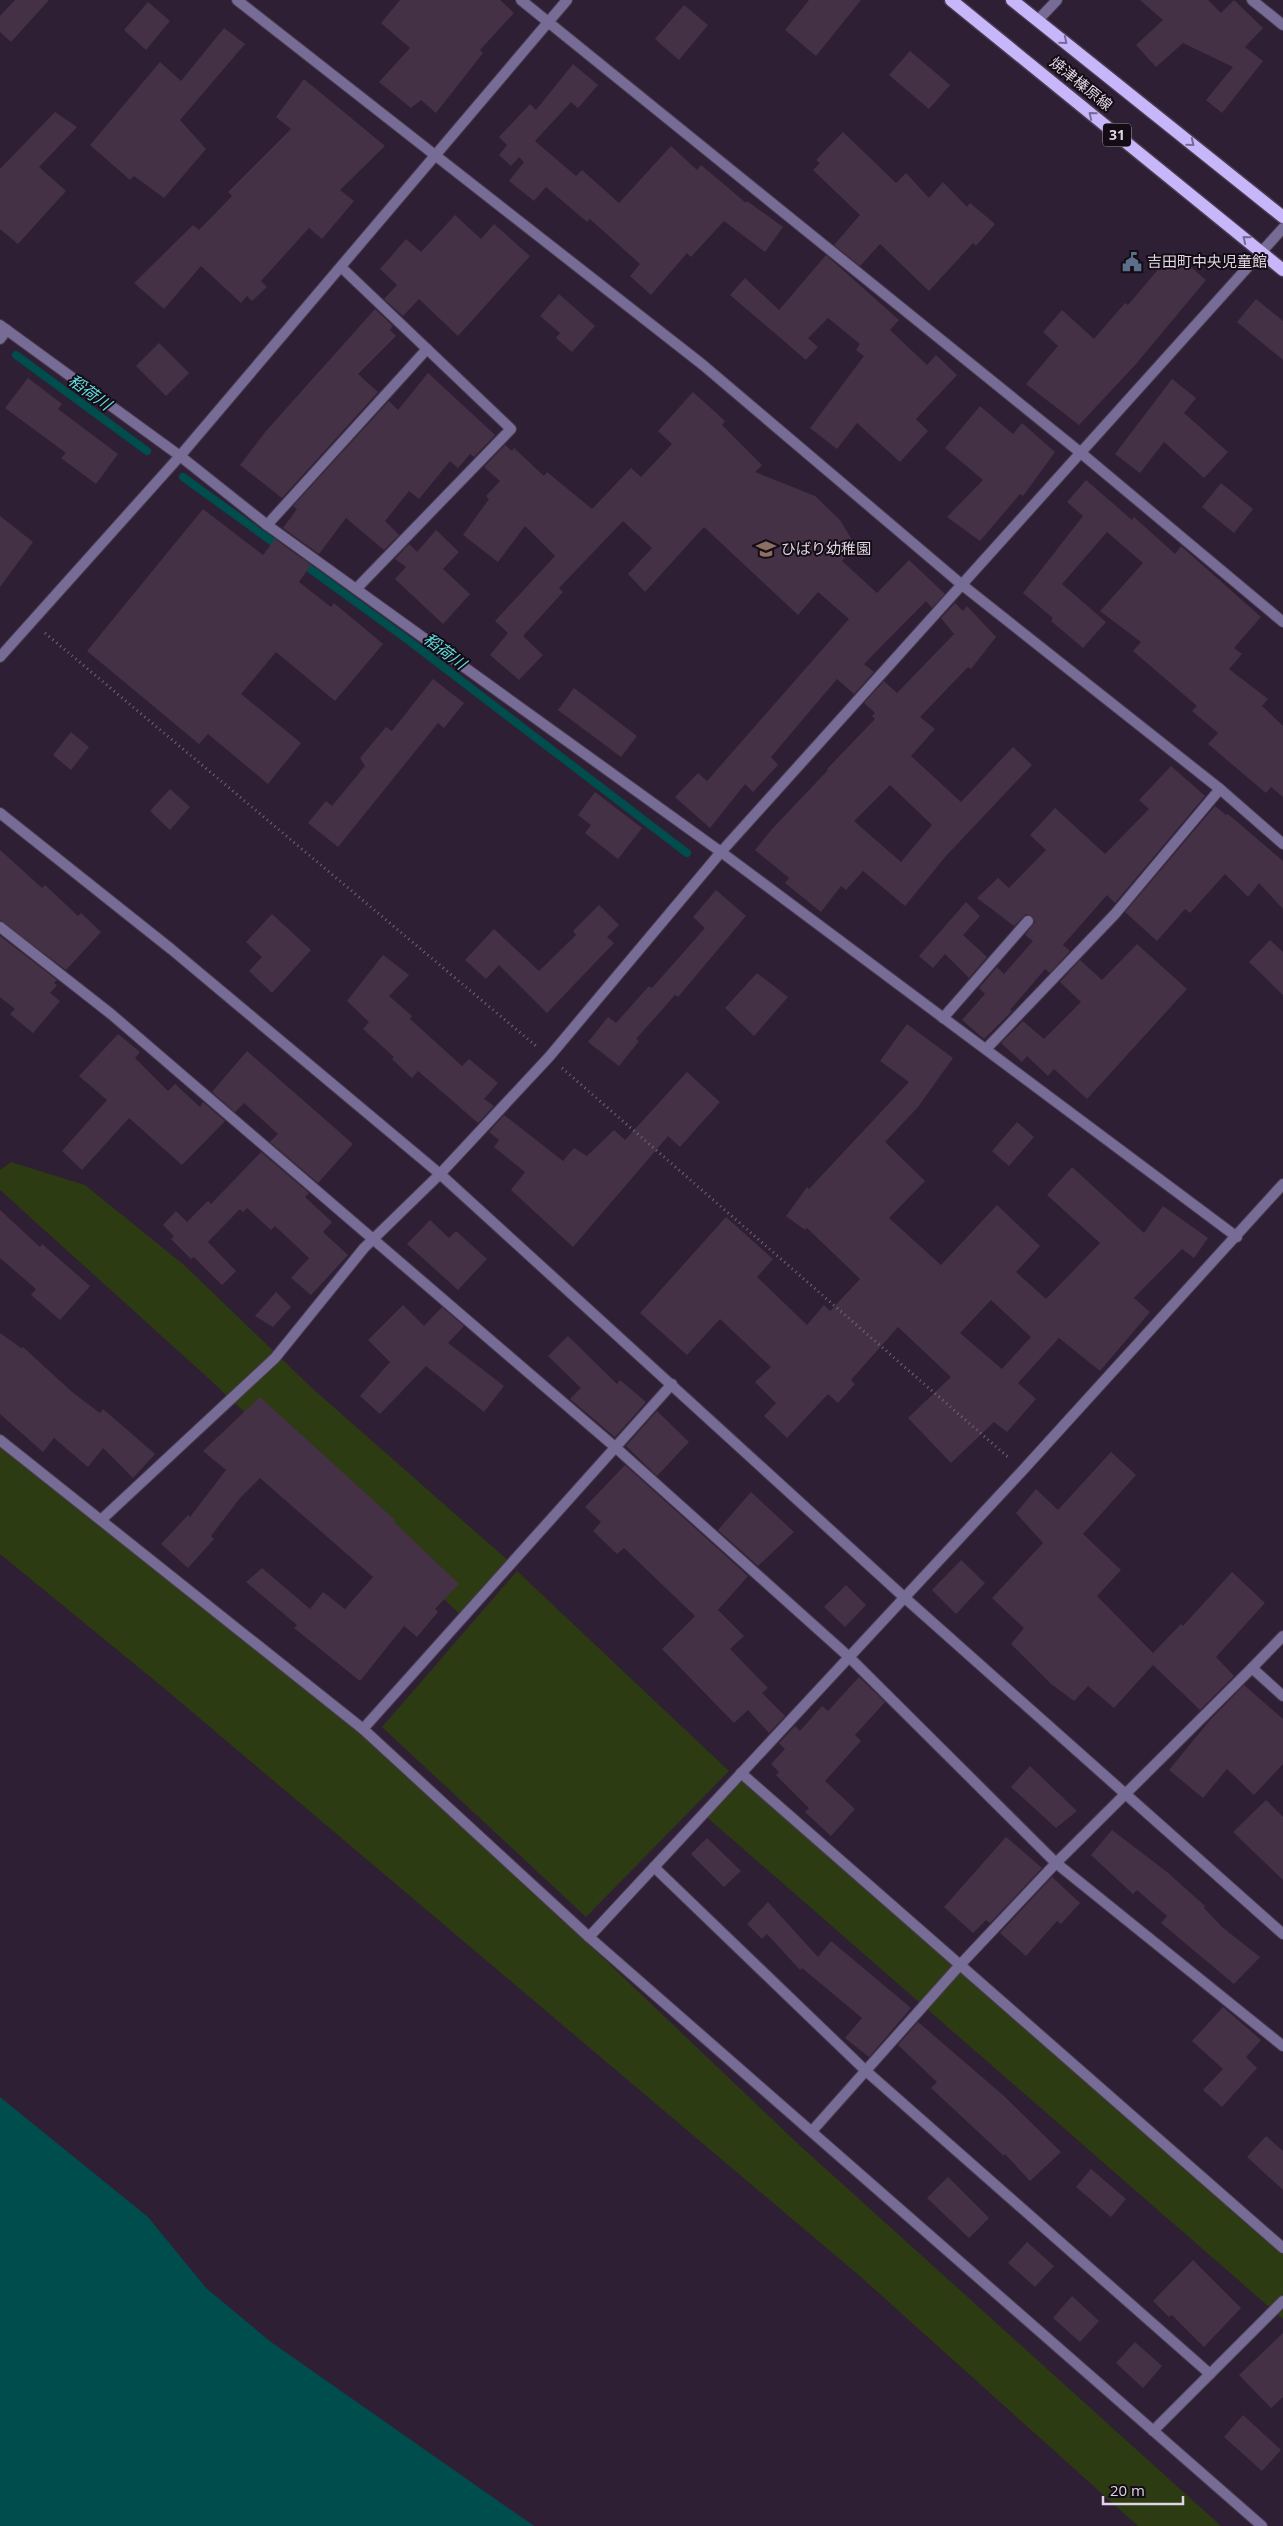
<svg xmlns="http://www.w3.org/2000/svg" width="1283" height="2526" font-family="'Open Sans','Noto Sans JP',sans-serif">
<rect width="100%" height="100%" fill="#2e1f34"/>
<g fill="#2c3b12">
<path d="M 11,1162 L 85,1185 L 184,1265 L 313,1389 L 511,1563 L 463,1617 L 207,1377 L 0,1190 L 0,1170 Z"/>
<path d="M 0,1443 L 363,1729 L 796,2142 L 1221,2526 L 1138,2526 L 862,2278 L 165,1689 L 0,1554 Z"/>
<path d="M 517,1571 L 729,1771 L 586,1917 L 382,1727 Z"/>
<path d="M 741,1773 L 1283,2249 L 1283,2319 L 703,1814 Z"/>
</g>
<path fill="#004d4e" d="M 0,2097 L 148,2217 L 206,2288 L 271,2342 L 534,2526 L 0,2526 Z"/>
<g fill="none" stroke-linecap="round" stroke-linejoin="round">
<g stroke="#004d4e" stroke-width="8">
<path d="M 16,355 L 147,451"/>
<path d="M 183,477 L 281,548"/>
<path d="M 302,563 L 408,640 L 687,853"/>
</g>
</g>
<g fill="#453146" fill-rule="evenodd">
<path d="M 15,0 L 49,0 L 11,42 L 0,32 L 0,16 Z"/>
<path d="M 400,0 L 500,0 L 514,13 L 480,50 L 483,53 L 436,113 L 421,100 L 411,108 L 379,82 L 410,48 L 381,23 Z"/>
<path d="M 809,0 L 861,0 L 816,56 L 785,30 Z"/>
<path d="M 1140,0 L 1208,0 L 1221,13 L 1234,0 L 1263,28 L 1245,47 L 1263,61 L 1222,113 L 1206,100 L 1233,67 L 1183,43 L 1156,67 L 1136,45 L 1163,20 Z"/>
<path d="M 148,2 L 170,21 L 146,50 L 124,30 Z"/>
<path d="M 684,5 L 708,25 L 679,60 L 655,39 Z"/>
<path d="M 224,28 L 245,44 L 180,120 L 206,149 L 164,198 L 134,176 L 130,180 L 90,145 L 160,62 L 181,81 Z"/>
<path d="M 910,51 L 950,85 L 929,109 L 889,75 Z"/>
<path d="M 573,64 L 598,85 L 578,108 L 571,102 L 535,141 L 576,176 L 582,170 L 619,203 L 671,146 L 697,170 L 701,165 L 746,203 L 747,201 L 783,227 L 765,252 L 724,221 L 691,257 L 687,253 L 651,295 L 630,276 L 640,264 L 590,219 L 587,222 L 546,187 L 534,201 L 509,181 L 524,162 L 519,157 L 511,166 L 499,155 L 507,145 L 499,137 L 530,104 L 536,110 Z"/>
<path d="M 304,79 L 385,146 L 340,190 L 354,201 L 322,239 L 309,228 L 261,281 L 267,287 L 252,301 L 247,296 L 241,303 L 201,266 L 164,309 L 134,283 L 193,225 L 199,230 L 232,196 L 228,192 L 291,129 L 276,117 Z"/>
<path d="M 55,112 L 77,127 L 39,167 L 66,191 L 18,244 L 0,229 L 0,169 Z"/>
<path d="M 843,132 L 896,183 L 906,173 L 929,198 L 943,182 L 967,207 L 970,203 L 995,224 L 976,246 L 973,243 L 929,291 L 880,244 L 860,266 L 834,245 L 860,215 L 813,170 L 820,163 L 816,160 Z"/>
<path d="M 455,215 L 481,239 L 494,224 L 530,256 L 458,336 L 419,299 L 403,316 L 384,299 L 397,285 L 380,269 L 406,239 L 421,252 Z"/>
<path d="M 1173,252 L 1206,280 L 1136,364 L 1079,425 L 1026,384 L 1058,346 L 1043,332 L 1062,310 L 1094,339 L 1125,303 L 1128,305 Z"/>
<path d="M 826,255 L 899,320 L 890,330 L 927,365 L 936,355 L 957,375 L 916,419 L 928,431 L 900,462 L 857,423 L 837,449 L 810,428 L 864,356 L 856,350 L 860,344 L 828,318 L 808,338 L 818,347 L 806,360 L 730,295 L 745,278 L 779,310 Z"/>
<path d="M 559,294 L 595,326 L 572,352 L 556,338 L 560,333 L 540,316 Z"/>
<path d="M 1256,299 L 1283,321 L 1283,360 L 1237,322 Z"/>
<path d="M 375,309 L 393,326 L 390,330 L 396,336 L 358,374 L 378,392 L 282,498 L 240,465 L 266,431 Z"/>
<path d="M 159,343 L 189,373 L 166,396 L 136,366 Z"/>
<path d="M 428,373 L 495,435 L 474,457 L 470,454 L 458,468 L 450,461 L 419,499 L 409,491 L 385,521 L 399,535 L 384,550 L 346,518 L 319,554 L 283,528 L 297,509 L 293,506 L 389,401 L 398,410 Z"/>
<path d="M 28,378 L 62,404 L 58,409 L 118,454 L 96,484 L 61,458 L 66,453 L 5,408 Z"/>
<path d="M 1172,379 L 1196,398 L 1184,413 L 1228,452 L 1204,478 L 1164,442 L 1140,473 L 1115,454 Z"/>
<path d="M 693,392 L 725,421 L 722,425 L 762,465 L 755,472 L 815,496 L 840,520 L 855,545 L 842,561 L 877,593 L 909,560 L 945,594 L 932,608 L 926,601 L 864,664 L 874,672 L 854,694 L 837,679 L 771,757 L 778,765 L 753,792 L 745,784 L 710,828 L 675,797 L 698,773 L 707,781 L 849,619 L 818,592 L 798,615 L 704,527 L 645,592 L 628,574 L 652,548 L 623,521 L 559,588 L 563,592 L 523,636 L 543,655 L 519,680 L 490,655 L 508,633 L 495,621 L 555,556 L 525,526 L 498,562 L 463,535 L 489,499 L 486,496 L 500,481 L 484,467 L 505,445 L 512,451 L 514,448 L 544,476 L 547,472 L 592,509 L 631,468 L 641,477 L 672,444 L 658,431 Z"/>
<path d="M 980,406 L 1013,434 L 1022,423 L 1055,452 L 1023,496 L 1020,494 L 980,541 L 947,517 L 983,480 L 945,448 Z"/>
<path d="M 1086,480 L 1132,520 L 1134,517 L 1175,554 L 1181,546 L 1261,617 L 1234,648 L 1242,654 L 1229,669 L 1268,699 L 1262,706 L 1283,726 L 1283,797 L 1271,787 L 1266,793 L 1208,744 L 1218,733 L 1192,711 L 1197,706 L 1133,651 L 1141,642 L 1100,611 L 1143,563 L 1107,532 L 1062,584 L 1106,622 L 1083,648 L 1051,621 L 1053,618 L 1023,593 L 1083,516 L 1067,502 Z"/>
<path d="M 1221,483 L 1253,509 L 1234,533 L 1202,507 Z"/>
<path d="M 203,509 L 263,555 L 275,539 L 311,565 L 299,582 L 331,607 L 334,603 L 383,644 L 335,701 L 276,652 L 241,694 L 301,743 L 268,784 L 208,734 L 199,744 L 87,651 Z"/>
<path d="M 0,516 L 33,542 L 0,587 Z"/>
<path d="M 436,530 L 459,552 L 443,569 L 470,594 L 443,624 L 395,579 L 406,567 L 395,559 L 409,544 L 417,552 Z"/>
<path d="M 955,603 L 963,611 L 967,606 L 996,637 L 971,669 L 968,667 L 920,717 L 935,729 L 911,756 L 961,802 L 1013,747 L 1032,765 L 946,856 L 905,906 L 863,871 L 846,890 L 841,886 L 821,912 L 785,883 L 789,878 L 755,850 L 772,829 L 828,770 L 827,769 L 875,719 L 872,716 L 875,713 L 864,703 L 884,681 L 897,693 L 954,634 L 941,618 ZM 890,785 L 932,825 L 901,862 L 854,821 Z"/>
<path d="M 433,679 L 464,703 L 444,728 L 438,723 L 338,847 L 308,823 L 326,801 L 332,806 L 365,766 L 360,758 L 386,727 L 392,731 Z"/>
<path d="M 574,688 L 637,736 L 621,757 L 558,710 Z"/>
<path d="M 71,732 L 89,747 L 71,770 L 53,755 Z"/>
<path d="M 1171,766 L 1205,796 L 1115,903 L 1107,895 L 1063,945 L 1070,951 L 1050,973 L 1045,969 L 1010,1010 L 1012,1011 L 984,1039 L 962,1020 L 985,994 L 979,988 L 997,967 L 1004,974 L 1033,941 L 1025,935 L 1035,922 L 1032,916 L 1026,914 L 1014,926 L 977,898 L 998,878 L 1009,888 L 1046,850 L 1030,835 L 1055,808 L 1105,854 L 1149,809 L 1139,800 Z"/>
<path d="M 170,789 L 190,807 L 170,830 L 150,811 Z"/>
<path d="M 595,792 L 642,828 L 618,859 L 585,833 L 591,825 L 578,815 Z"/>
<path d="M 1215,806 L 1226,815 L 1228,814 L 1283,861 L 1283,909 L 1259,883 L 1248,897 L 1225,874 L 1190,913 L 1185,909 L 1157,941 L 1125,912 Z"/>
<path d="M 0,850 L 42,888 L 45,885 L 78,916 L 81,913 L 101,932 L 66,970 L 0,920 Z"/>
<path d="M 716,890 L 746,916 L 678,997 L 675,995 L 636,1039 L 639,1041 L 619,1066 L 588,1042 L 608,1017 L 616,1023 L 649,986 L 652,988 L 705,928 L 693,917 Z"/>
<path d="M 966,902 L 980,916 L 963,935 L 987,957 L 969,978 L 945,954 L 933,968 L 919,956 Z"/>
<path d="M 599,905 L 619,925 L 607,937 L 614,943 L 547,1013 L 499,965 L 486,979 L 465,960 L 494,929 L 539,971 L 576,935 L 573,931 Z"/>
<path d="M 272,914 L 311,950 L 272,993 L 249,971 L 262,957 L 246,942 Z"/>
<path d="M 0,936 L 57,980 L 54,983 L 57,985 L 50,993 L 60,1001 L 33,1033 L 10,1014 L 15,1009 L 0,997 Z"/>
<path d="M 1270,940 L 1283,952 L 1283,995 L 1249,962 Z"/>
<path d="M 1137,944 L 1187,989 L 1087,1099 L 1054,1069 L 1048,1076 L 1027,1056 L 1022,1062 L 1001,1043 L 1023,1021 L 1044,1039 L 1081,1002 L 1060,982 L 1080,960 L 1102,980 Z"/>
<path d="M 383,955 L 409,975 L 389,996 L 412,1016 L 410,1019 L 462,1066 L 469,1059 L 498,1083 L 484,1099 L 494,1106 L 478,1123 L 418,1071 L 412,1078 L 392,1059 L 394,1057 L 363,1029 L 369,1022 L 347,1001 Z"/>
<path d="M 757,973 L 788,997 L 754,1036 L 725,1008 Z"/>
<path d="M 907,1024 L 953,1058 L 918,1107 L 885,1142 L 925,1181 L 889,1218 L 941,1265 L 997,1205 L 1040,1246 L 1016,1272 L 1046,1299 L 1100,1243 L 1047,1195 L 1072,1167 L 1144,1233 L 1163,1206 L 1208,1238 L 1194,1258 L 1182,1249 L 1134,1298 L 1150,1312 L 1100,1371 L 1059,1338 L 1018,1383 L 1036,1399 L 1007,1432 L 994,1422 L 951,1463 L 908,1418 L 951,1377 L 898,1327 L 851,1380 L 855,1384 L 838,1403 L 828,1394 L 787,1438 L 764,1416 L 776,1403 L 755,1382 L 771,1367 L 720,1319 L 687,1355 L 640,1313 L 726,1217 L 773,1259 L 757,1277 L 807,1325 L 824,1305 L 830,1311 L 860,1279 L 807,1228 L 805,1230 L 786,1216 L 807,1187 L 809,1189 L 909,1082 L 880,1061 ZM 991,1300 L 1031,1337 L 1002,1369 L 960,1333 Z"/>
<path d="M 118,1034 L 140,1052 L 135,1058 L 168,1091 L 175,1084 L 200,1107 L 203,1102 L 225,1121 L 182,1165 L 129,1118 L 82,1170 L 62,1151 L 107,1100 L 79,1076 Z"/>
<path d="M 247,1051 L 353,1144 L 318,1183 L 270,1142 L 278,1134 L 244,1103 L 235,1112 L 212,1092 Z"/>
<path d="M 687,1072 L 720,1102 L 680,1147 L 668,1136 L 573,1247 L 511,1190 L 525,1172 L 494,1147 L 499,1140 L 489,1132 L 504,1115 L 563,1161 L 574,1148 L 587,1156 L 614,1130 L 625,1140 Z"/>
<path d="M 1017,1122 L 1034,1137 L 1009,1166 L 992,1151 Z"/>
<path d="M 261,1152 L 309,1193 L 305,1197 L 332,1222 L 323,1232 L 348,1255 L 311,1295 L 291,1278 L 309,1258 L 275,1226 L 271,1230 L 247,1208 L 243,1212 L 240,1209 L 208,1242 L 236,1271 L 222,1285 L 194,1257 L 191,1259 L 171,1239 L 174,1236 L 163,1225 L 176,1211 L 187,1222 L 208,1201 L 211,1204 Z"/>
<path d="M 0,1210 L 40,1247 L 42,1244 L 90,1286 L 60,1320 L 31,1295 L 36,1289 L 0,1258 Z"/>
<path d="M 430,1220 L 449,1238 L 456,1231 L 487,1259 L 458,1290 L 407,1244 Z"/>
<path d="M 276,1292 L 291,1307 L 273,1327 L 255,1316 Z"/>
<path d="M 403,1305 L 424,1326 L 442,1307 L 464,1326 L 448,1343 L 504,1386 L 484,1412 L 426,1366 L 380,1414 L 360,1396 L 390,1362 L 368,1340 Z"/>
<path d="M 0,1333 L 21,1348 L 23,1347 L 72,1392 L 100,1413 L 103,1409 L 155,1454 L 133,1478 L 103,1448 L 88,1467 L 54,1438 L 43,1452 L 0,1414 Z"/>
<path d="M 568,1336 L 617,1384 L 620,1380 L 646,1402 L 615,1437 L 570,1399 L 581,1388 L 548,1356 Z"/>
<path d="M 260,1397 L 395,1520 L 394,1522 L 459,1584 L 435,1609 L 438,1612 L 417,1637 L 404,1626 L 360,1681 L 294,1628 L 297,1625 L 246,1582 L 262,1568 L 310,1609 L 323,1592 L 345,1609 L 373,1577 L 260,1478 L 240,1498 L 211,1536 L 214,1539 L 188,1568 L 161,1544 L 188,1515 L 190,1517 L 226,1470 L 203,1451 Z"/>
<path d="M 657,1411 L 689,1442 L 657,1476 L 626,1446 Z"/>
<path d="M 1111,1452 L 1136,1475 L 1083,1534 L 1121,1570 L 1097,1596 L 1153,1653 L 1181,1624 L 1183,1626 L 1232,1572 L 1265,1603 L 1216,1657 L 1234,1676 L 1200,1710 L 1153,1665 L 1114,1708 L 1088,1686 L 1074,1701 L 1051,1684 L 1011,1644 L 1024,1628 L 992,1598 L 1043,1543 L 1016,1513 L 1036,1489 L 1058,1510 Z"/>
<path d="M 625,1465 L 748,1576 L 718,1610 L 744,1636 L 730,1649 L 768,1688 L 762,1693 L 785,1716 L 769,1733 L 748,1710 L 734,1723 L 662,1649 L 695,1616 L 624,1548 L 617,1554 L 593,1531 L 601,1522 L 585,1507 Z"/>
<path d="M 751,1492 L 794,1532 L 758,1566 L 718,1530 Z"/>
<path d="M 961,1560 L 985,1583 L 956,1614 L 932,1590 Z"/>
<path d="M 846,1585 L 866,1605 L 845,1627 L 824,1607 Z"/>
<path d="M 859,1677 L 885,1702 L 855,1735 L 861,1741 L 825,1781 L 855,1809 L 831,1836 L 805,1812 L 809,1808 L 776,1775 L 779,1772 L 771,1764 L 785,1749 L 779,1743 L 795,1726 L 800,1731 L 822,1706 L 828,1711 Z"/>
<path d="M 1244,1685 L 1283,1719 L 1283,1764 L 1254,1795 L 1227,1769 L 1203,1798 L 1169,1770 L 1210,1720 Z"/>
<path d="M 1030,1766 L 1077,1811 L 1056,1828 L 1011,1787 Z"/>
<path d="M 1266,1800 L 1283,1817 L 1283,1880 L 1233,1832 Z"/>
<path d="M 1112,1830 L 1167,1872 L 1205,1906 L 1204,1908 L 1222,1927 L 1260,1957 L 1234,1984 L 1161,1923 L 1167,1916 L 1137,1890 L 1133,1894 L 1091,1855 Z"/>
<path d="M 1006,1837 L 1042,1868 L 990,1923 L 986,1920 L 973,1933 L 944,1907 Z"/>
<path d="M 707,1838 L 741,1871 L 724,1887 L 691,1854 Z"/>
<path d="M 1052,1877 L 1080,1903 L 1061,1924 L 1057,1921 L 1026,1956 L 1000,1933 Z"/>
<path d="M 768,1902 L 818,1957 L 831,1941 L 911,2008 L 869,2057 L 845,2038 L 862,2018 L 802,1968 L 800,1970 L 767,1934 L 762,1939 L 747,1924 Z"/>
<path d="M 1223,2007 L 1261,2040 L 1246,2057 L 1257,2068 L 1222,2107 L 1203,2090 L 1223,2069 L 1192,2041 Z"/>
<path d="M 918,2022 L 1004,2096 L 1061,2152 L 1030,2181 L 1005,2154 L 1004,2156 L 931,2088 L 937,2082 L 898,2045 Z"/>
<path d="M 1266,2136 L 1283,2151 L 1283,2190 L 1247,2157 Z"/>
<path d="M 1091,2169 L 1126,2199 L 1111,2217 L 1076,2187 Z"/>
<path d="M 948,2177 L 989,2218 L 969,2238 L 927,2198 Z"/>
<path d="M 1027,2242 L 1054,2266 L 1035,2287 L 1008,2263 Z"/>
<path d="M 1193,2260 L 1241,2308 L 1204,2347 L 1172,2315 L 1169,2317 L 1153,2301 Z"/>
<path d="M 1072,2296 L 1099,2321 L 1080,2342 L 1053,2318 Z"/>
<path d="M 1283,2333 L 1283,2397 L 1271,2408 L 1239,2375 Z"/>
<path d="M 1135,2342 L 1162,2366 L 1143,2388 L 1116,2363 Z"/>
<path d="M 1243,2415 L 1281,2450 L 1262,2471 L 1224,2437 Z"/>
</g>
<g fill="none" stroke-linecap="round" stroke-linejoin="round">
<defs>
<g id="service">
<path d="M 1038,20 L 1057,0"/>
<path d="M 0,339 L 7,330"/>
<path d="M 0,927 L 111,1014 L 615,1447 L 849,1657 L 1056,1863 L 1283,2046"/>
<path d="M 943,1018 L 1028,921"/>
<path d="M 986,1049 L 1115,914 L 1220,789"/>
<path d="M 654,1867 L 866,2071 L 1210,2374"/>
<path d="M 812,2131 L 959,1966 L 1056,1863 L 1252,1668"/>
</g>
<g id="minor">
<path d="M 521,0 L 1081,453 L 1283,622"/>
<path d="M 341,267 L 511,429 L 356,589"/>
<path d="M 0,325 L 180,456 L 267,525 L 721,852 L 1237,1237"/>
<path d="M 267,525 L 427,349"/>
<path d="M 0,1440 L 363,1729 L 589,1937 L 1262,2526"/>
<path d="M 101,1520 L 275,1358 L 364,1248 L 440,1174 L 549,1057 L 721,852 L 1283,228"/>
<path d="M 1283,1636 L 1252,1668 L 1283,1696"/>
<path d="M 363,1729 L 672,1384"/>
<path d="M 741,1773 L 1283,2248"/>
<path d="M 589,1937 L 1023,1470 L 1283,1184"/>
<path d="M 1153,2431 L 1283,2301"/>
</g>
<g id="tertiary">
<path d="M 237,0 L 703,365 L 961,584 L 1220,789 L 1283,844"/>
<path d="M 1252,0 L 1283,25"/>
<path d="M 0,657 L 180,456 L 567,0"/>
<path d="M 0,813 L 171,949 L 440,1174 L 905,1598 L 1283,1934"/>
</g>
<g id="primary">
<path d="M 951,0 L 1283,270"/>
<path d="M 1012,0 L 1283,217"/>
</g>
</defs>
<use href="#service" stroke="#4a3c50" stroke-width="12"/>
<use href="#minor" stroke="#4a3c50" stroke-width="12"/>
<use href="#tertiary" stroke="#4a3c50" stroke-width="12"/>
<use href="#primary" stroke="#4a3c50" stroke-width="15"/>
<g stroke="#736679" stroke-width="3" stroke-dasharray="1 4" stroke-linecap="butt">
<path d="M 45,633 L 536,1046"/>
<path d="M 562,1068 L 1009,1458"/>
</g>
<use href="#service" stroke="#776c95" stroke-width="10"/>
<use href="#minor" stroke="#776c95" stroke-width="10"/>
<use href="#tertiary" stroke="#776c95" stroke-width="10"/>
<use href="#primary" stroke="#c8b6fa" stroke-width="12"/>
</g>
<defs><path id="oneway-chevron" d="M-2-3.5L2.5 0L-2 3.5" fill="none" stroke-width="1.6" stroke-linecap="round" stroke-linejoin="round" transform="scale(1.25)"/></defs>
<g stroke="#776a93">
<use href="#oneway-chevron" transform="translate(1064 41) rotate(39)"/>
<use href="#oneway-chevron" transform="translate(1092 115) rotate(-141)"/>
<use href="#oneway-chevron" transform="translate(1191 143) rotate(39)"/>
<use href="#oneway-chevron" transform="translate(1246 239) rotate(-141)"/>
</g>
<defs>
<symbol id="civic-bare" viewBox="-9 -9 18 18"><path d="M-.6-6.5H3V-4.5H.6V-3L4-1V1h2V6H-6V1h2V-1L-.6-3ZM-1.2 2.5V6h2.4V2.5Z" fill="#5c6f8a" stroke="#130c15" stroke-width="2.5" paint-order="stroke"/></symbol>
<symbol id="school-bare" viewBox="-9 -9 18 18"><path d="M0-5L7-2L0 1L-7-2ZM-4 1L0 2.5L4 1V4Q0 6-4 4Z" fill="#8d6e63" stroke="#130c15" stroke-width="2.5" paint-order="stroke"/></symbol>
</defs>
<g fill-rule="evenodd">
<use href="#civic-bare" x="1118" y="248" width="28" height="28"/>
<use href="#school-bare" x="752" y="535" width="28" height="28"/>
</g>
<g text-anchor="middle" stroke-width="4" stroke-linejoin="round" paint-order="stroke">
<rect fill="#130c15" stroke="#a299a5" stroke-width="1" x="1103" y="123.5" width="28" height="23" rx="4"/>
<g font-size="14" font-weight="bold" fill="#dfd5e3">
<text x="1117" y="140">31</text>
</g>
<g font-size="15" fill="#dfd5e3" stroke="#130c15">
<text transform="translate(1081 84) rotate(39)" y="5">焼津榛原線</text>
</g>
<g font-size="15" fill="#dfd5e3" stroke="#130c15" text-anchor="start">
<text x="1147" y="267">吉田町中央児童館</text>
<text x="781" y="554">ひばり幼稚園</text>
</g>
<g font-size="16" font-style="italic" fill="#61dfe0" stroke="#130c15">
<text transform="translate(90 392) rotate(36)" y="6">稻荷川</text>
<text transform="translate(445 651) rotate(37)" y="6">稻荷川</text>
</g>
</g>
<path d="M1103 2496v8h80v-8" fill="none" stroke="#dfd5e3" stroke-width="2.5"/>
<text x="1110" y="2496" font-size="15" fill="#dfd5e3" stroke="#130c15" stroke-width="4" paint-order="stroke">20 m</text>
</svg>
